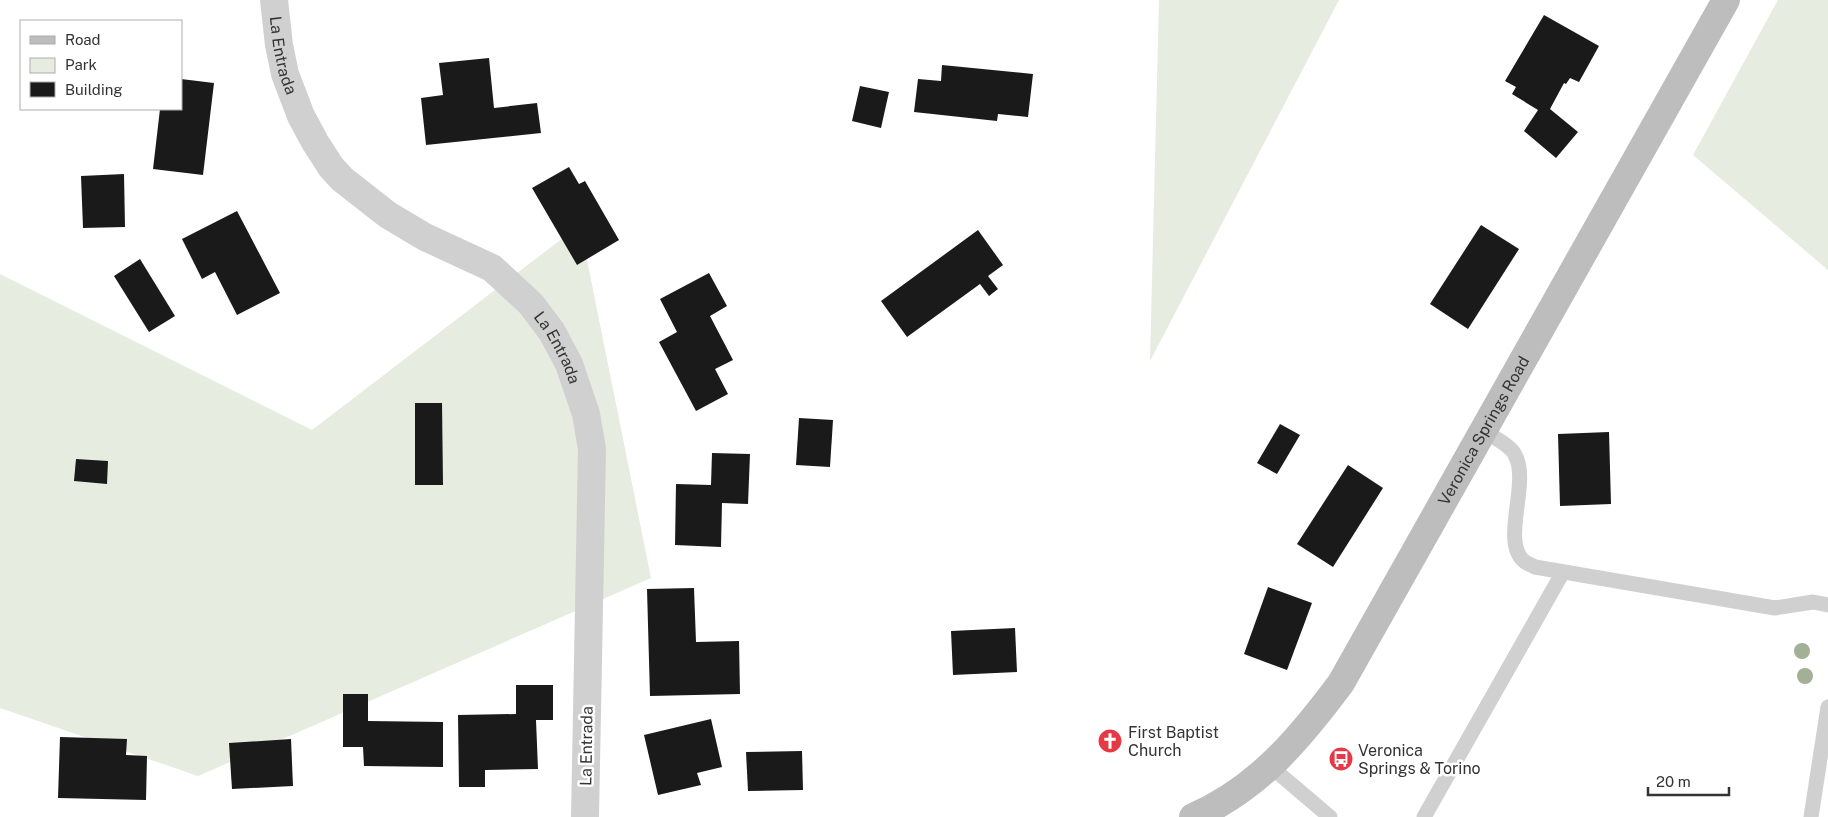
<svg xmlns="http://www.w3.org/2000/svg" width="1828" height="817" font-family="'Public Sans',sans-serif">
<rect width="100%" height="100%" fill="#fff"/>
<g fill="#e6ecdf">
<path d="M 1159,0 L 1339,0 L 1150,361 Z"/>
<path d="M 1778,0 L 1828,0 L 1828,270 L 1693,155 Z"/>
<path d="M 580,225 L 651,578 L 198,776 L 0,708 L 0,274 L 312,430 Z"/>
</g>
<g fill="#1a1a1a">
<path d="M 1544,15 L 1599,46 L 1579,82 L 1570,78 L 1566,84 L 1564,83 L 1550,109 L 1578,132 L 1556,158 L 1524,131 L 1538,110 L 1512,94 L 1516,87 L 1505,81 Z"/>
<path d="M 489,58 L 494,108 L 537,103 L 541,133 L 426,145 L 421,98 L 443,95 L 439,63 Z"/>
<path d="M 942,65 L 1033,74 L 1028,117 L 998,114 L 997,121 L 914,112 L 918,79 L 941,81 Z"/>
<path d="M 181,79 L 214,83 L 203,175 L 153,169 L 160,109 L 181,109 Z"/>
<path d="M 860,86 L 889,92 L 881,128 L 852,121 Z"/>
<path d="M 569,167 L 579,184 L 585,181 L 619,240 L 577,265 L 532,188 Z"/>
<path d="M 124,174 L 125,227 L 83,228 L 81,176 Z"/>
<path d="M 237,211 L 280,293 L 237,315 L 215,272 L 202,279 L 182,239 Z"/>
<path d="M 1481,225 L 1519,249 L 1468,329 L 1430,304 Z"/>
<path d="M 978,230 L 1003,265 L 988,276 L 998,289 L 989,296 L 980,284 L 907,337 L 881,301 Z"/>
<path d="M 140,259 L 175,316 L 149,332 L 114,276 Z"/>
<path d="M 709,273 L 727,306 L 710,316 L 733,360 L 715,369 L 728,394 L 696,411 L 659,342 L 677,332 L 660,299 Z"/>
<path d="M 415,403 L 442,403 L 443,485 L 415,485 Z"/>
<path d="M 799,418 L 833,420 L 830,467 L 796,465 Z"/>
<path d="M 1280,424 L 1300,435 L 1277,474 L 1257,463 Z"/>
<path d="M 1609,432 L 1611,504 L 1560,506 L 1558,434 Z"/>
<path d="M 712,453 L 750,454 L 748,504 L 722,503 L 721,547 L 675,545 L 676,484 L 711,485 Z"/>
<path d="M 76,459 L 108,461 L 107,484 L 74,481 Z"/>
<path d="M 1348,465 L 1383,488 L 1333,567 L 1297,544 Z"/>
<path d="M 1268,587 L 1312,603 L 1287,670 L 1244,654 Z"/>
<path d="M 694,588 L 696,642 L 739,641 L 740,694 L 650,696 L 647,589 Z"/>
<path d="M 1015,628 L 1017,672 L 953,675 L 951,631 Z"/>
<path d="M 516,685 L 553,685 L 553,720 L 536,720 L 538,769 L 485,770 L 485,787 L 459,787 L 458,715 L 516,714 Z"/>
<path d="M 343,694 L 368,694 L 368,721 L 443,722 L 443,767 L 364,766 L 363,747 L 343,747 Z"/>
<path d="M 711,719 L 722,767 L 697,773 L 701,785 L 658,795 L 644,735 Z"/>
<path d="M 60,737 L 127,739 L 126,755 L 147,756 L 146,800 L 58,798 Z"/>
<path d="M 291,739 L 293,786 L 232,789 L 229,743 Z"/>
<path d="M 802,751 L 803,790 L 748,791 L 746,752 Z"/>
</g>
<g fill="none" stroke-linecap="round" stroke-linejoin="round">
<g stroke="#d0d0d0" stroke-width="15">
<path d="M 1483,431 C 1493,437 1508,444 1514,453 C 1532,481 1499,542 1525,562 C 1528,564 1532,565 1535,567 L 1775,608 L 1813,602 L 1828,605"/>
<path d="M 1270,766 L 1330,817"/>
<path d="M 1424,817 L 1563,572"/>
<path d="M 1811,817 L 1828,707"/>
</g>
<path stroke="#d0d0d0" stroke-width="28" id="s1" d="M 274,0 L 279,45 L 285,74 L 301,116 L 315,142 L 331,167 L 342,179 L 388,215 L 425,237 L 492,268 L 531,304 L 552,332 L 569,364 L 586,414 L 592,449 L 585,817"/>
<path stroke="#bdbdbd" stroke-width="28" id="s2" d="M 1193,817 C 1258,789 1300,738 1341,683 L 1726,0"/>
</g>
<g fill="#a2b095">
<circle cx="1802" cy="651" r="8"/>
<circle cx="1805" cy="676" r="8"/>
</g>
<defs>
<symbol id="church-disc" viewBox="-11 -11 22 22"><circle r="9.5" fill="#e63946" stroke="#fff"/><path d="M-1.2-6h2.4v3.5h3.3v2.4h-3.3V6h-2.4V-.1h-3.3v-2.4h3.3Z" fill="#fff"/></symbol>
<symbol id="bus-disc" viewBox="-11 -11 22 22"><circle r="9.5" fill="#e63946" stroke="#fff"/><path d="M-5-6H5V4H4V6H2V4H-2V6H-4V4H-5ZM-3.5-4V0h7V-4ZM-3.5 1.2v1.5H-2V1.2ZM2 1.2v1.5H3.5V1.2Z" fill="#fff"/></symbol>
</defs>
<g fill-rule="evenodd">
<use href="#church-disc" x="1096" y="727" width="28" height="28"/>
<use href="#bus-disc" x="1327" y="745" width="28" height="28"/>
</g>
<g text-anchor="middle" stroke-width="5" stroke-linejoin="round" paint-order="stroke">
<g font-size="16" fill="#333" stroke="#fff">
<text dy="6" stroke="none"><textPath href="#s1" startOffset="56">La Entrada</textPath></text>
<text dy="6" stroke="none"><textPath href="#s1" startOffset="475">La Entrada</textPath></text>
<text dy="6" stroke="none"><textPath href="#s2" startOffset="492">Veronica Springs Road</textPath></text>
<text transform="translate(586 746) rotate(-89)" y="6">La Entrada</text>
</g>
<g font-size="16" fill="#333" stroke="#fff" text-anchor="start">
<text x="1128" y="738">First Baptist<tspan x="1128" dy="18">Church</tspan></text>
<text x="1358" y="756">Veronica<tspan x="1358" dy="18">Springs &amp; Torino</tspan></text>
</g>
</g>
<rect x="20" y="20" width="162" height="90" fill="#ffffff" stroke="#adadad"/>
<rect x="30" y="36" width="25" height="8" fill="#bdbdbd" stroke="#adadad"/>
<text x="65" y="45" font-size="15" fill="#333333">Road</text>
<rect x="30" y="58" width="25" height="15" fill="#e6ecdf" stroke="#adadad"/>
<text x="65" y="70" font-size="15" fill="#333333">Park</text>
<rect x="30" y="82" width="25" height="15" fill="#1a1a1a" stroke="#adadad"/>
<text x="65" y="95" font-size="15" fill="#333333">Building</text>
<path d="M1648 787v8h81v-8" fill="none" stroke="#333333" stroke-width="2.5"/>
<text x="1656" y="787" font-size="15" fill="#333333" stroke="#ffffff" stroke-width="4" paint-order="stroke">20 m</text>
</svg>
